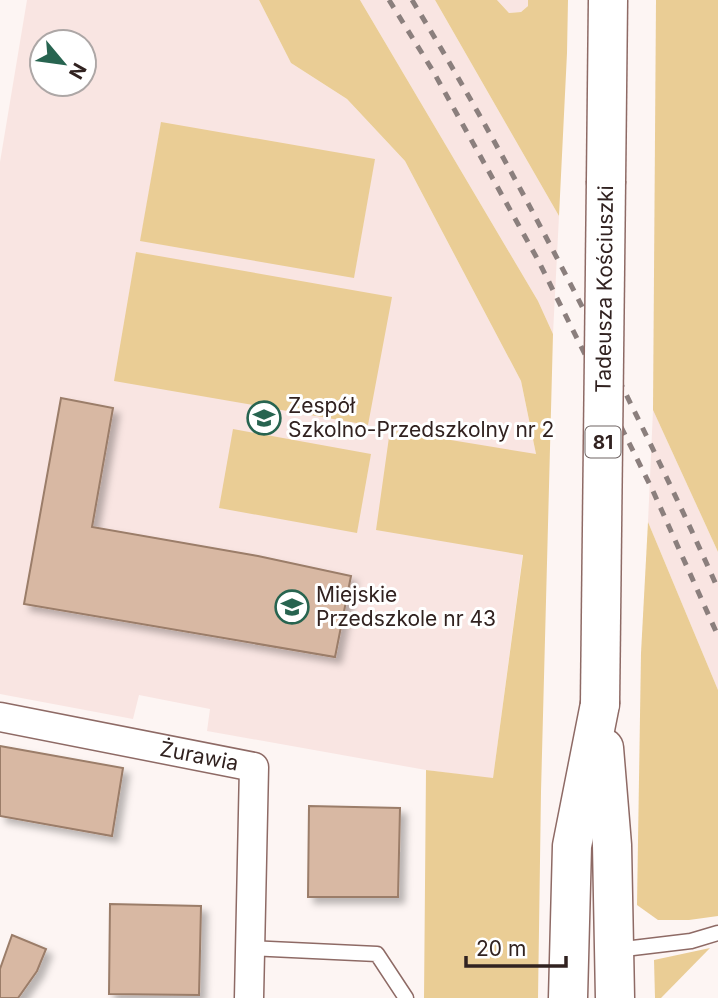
<svg xmlns="http://www.w3.org/2000/svg" width="718" height="998" font-family="Inter,sans-serif">
<defs>
<filter id="shadow"><feDropShadow dx="6" dy="6" stdDeviation="3.5" flood-color="#0004"/></filter>
</defs>
<rect width="100%" height="100%" fill="#fdf5f3"/>
<g fill="#f9e5e2" fill-rule="evenodd">
<path d="M 27,0 L 259,0 L 291,63 L 347,99 L 405,161 L 521,381 L 536,454 L 493,779 L 426,770 L 207,731 L 210,709 L 139,695 L 133,719 L 0,694 L 0,162 ZM 42,42 L 84,42 L 84,84 L 42,84 Z"/>
<path d="M 360,0 L 435,0 L 559,216 L 553,334 L 538,301 Z"/>
<path d="M 497,0 L 528,0 L 528,6 L 521,12 L 509,13 Z"/>
<path d="M 653,410 L 718,552 L 718,690 L 648,522 Z"/>
</g>
<g fill="#eacd95">
<path d="M 259,0 L 360,0 L 538,301 L 553,334 L 541,792 L 538,998 L 424,998 L 426,770 L 493,778 L 523,555 L 376,530 L 390,430 L 536,454 L 521,381 L 405,161 L 347,99 L 291,63 Z"/>
<path d="M 435,0 L 497,0 L 509,13 L 521,12 L 528,6 L 528,0 L 568,0 L 567,53 L 559,216 Z"/>
<path d="M 656,0 L 718,0 L 718,552 L 653,410 Z"/>
<path d="M 161,122 L 375,159 L 354,278 L 140,241 Z"/>
<path d="M 136,252 L 392,297 L 368,425 L 114,381 Z"/>
<path d="M 233,429 L 371,454 L 357,533 L 219,508 Z"/>
<path d="M 648,522 L 718,690 L 718,916 L 689,920 L 658,920 L 637,905 L 641,653 Z"/>
<path d="M 710,948 L 661,998 L 655,998 L 654,960 Z"/>
</g>
<g fill="#d8b8a3" stroke="#9b7d69" stroke-width="2" filter="url(#shadow)">
<path d="M 61,398 L 113,408 L 92,527 L 258,556 L 351,576 L 335,657 L 24,604 Z"/>
<path d="M 0,746 L 123,768 L 112,836 L 0,816 Z"/>
<path d="M 309,806 L 400,808 L 398,897 L 308,897 Z"/>
<path d="M 110,904 L 201,906 L 199,995 L 109,994 Z"/>
<path d="M 12,935 L 46,949 L 37,971 L 18,998 L 0,998 L 0,969 Z"/>
</g>
<g fill="none" stroke-linecap="round" stroke-linejoin="round">
<defs>
<g id="lane">
<path d="M 250,948 L 377,954 L 406,998"/>
<path d="M 616,950 L 691,941 L 718,933"/>
</g>
<g id="street">
<path id="s1" d="M 0,717 L 254,767 L 249,998"/>
</g>
<g id="primary">
<path d="M 606,181 L 608,0"/>
<path d="M 604,748 L 612,845 L 615,998"/>
<path d="M 568,998 L 572,846 L 600,704"/>
</g>
</defs>
<use href="#lane" stroke="#8e6a65" stroke-width="17"/>
<use href="#street" stroke="#8e6a65" stroke-width="31"/>
<use href="#primary" stroke="#8e6a65" stroke-width="41"/>
<use href="#lane" stroke="#fff" stroke-width="14"/>
<use href="#street" stroke="#fff" stroke-width="28"/>
<use href="#primary" stroke="#fff" stroke-width="38"/>
<g stroke="#8b7f7d" stroke-width="5" stroke-dasharray="9 9" stroke-linecap="butt">
<path d="M 389,0 L 433,71 L 538,260 L 653,491 L 718,636"/>
<path d="M 412,0 C 482,115 546,234 606,354 C 645,432 683,510 718,589"/>
</g>
<defs>
<g id="primary-bridge">
<path id="s2" d="M 600,704 L 606,181"/>
</g>
</defs>
<use href="#primary-bridge" stroke="#8e6a65" stroke-width="41" stroke-linecap="butt"/>
<use href="#primary-bridge" stroke="#fff" stroke-width="38"/>
</g>
<defs>
<symbol id="school-ring" viewBox="-11 -11 22 22"><circle r="9.5" fill="#fff" stroke="#276450" stroke-width="1.5"/><path d="M0-5L7-2L0 1L-7-2ZM-4 1L0 2.5L4 1V4Q0 6-4 4Z" fill="#276450"/></symbol>
</defs>
<g fill-rule="evenodd">
<use href="#school-ring" x="245" y="399" width="38" height="38"/>
<use href="#school-ring" x="273" y="588" width="38" height="38"/>
</g>
<g text-anchor="middle" stroke-width="6" stroke-linejoin="round" paint-order="stroke">
<rect fill="#fff" stroke="#6f6463" stroke-width="2" x="585.5" y="426.5" width="35" height="31" rx="5"/>
<g font-size="19" font-weight="bold" fill="#312220">
<text x="603" y="449">81</text>
</g>
<g font-size="21" fill="#312220" stroke="#fff">
<text dy="7" stroke="none"><textPath href="#s2" startOffset="415">Tadeusza Kościuszki</textPath></text>
<text dy="7" stroke="none"><textPath href="#s1" startOffset="203">Żurawia</textPath></text>
</g>
<g font-size="21" fill="#312220" stroke="#fff" text-anchor="start">
<text x="288" y="413">Zespół<tspan x="288" dy="24">Szkolno-Przedszkolny nr 2</tspan></text>
<text x="316" y="602">Miejskie<tspan x="316" dy="24">Przedszkole nr 43</tspan></text>
</g>
</g>
<g transform="translate(63 63) rotate(119)"><circle r="33" fill="#ffffff" stroke="#ada7a6" stroke-width="2"/>
<path d="M0-5L12 26L0 18L-12 26Z" fill="#276450"/>
<text y="-10" font-size="19" font-weight="bold" text-anchor="middle" fill="#312220">N</text>
</g>
<path d="M466 956v10h100v-10" fill="none" stroke="#312220" stroke-width="3.5"/>
<text x="476" y="956" font-size="21" fill="#312220" stroke="#ffffff" stroke-width="5" paint-order="stroke">20 m</text>
</svg>
